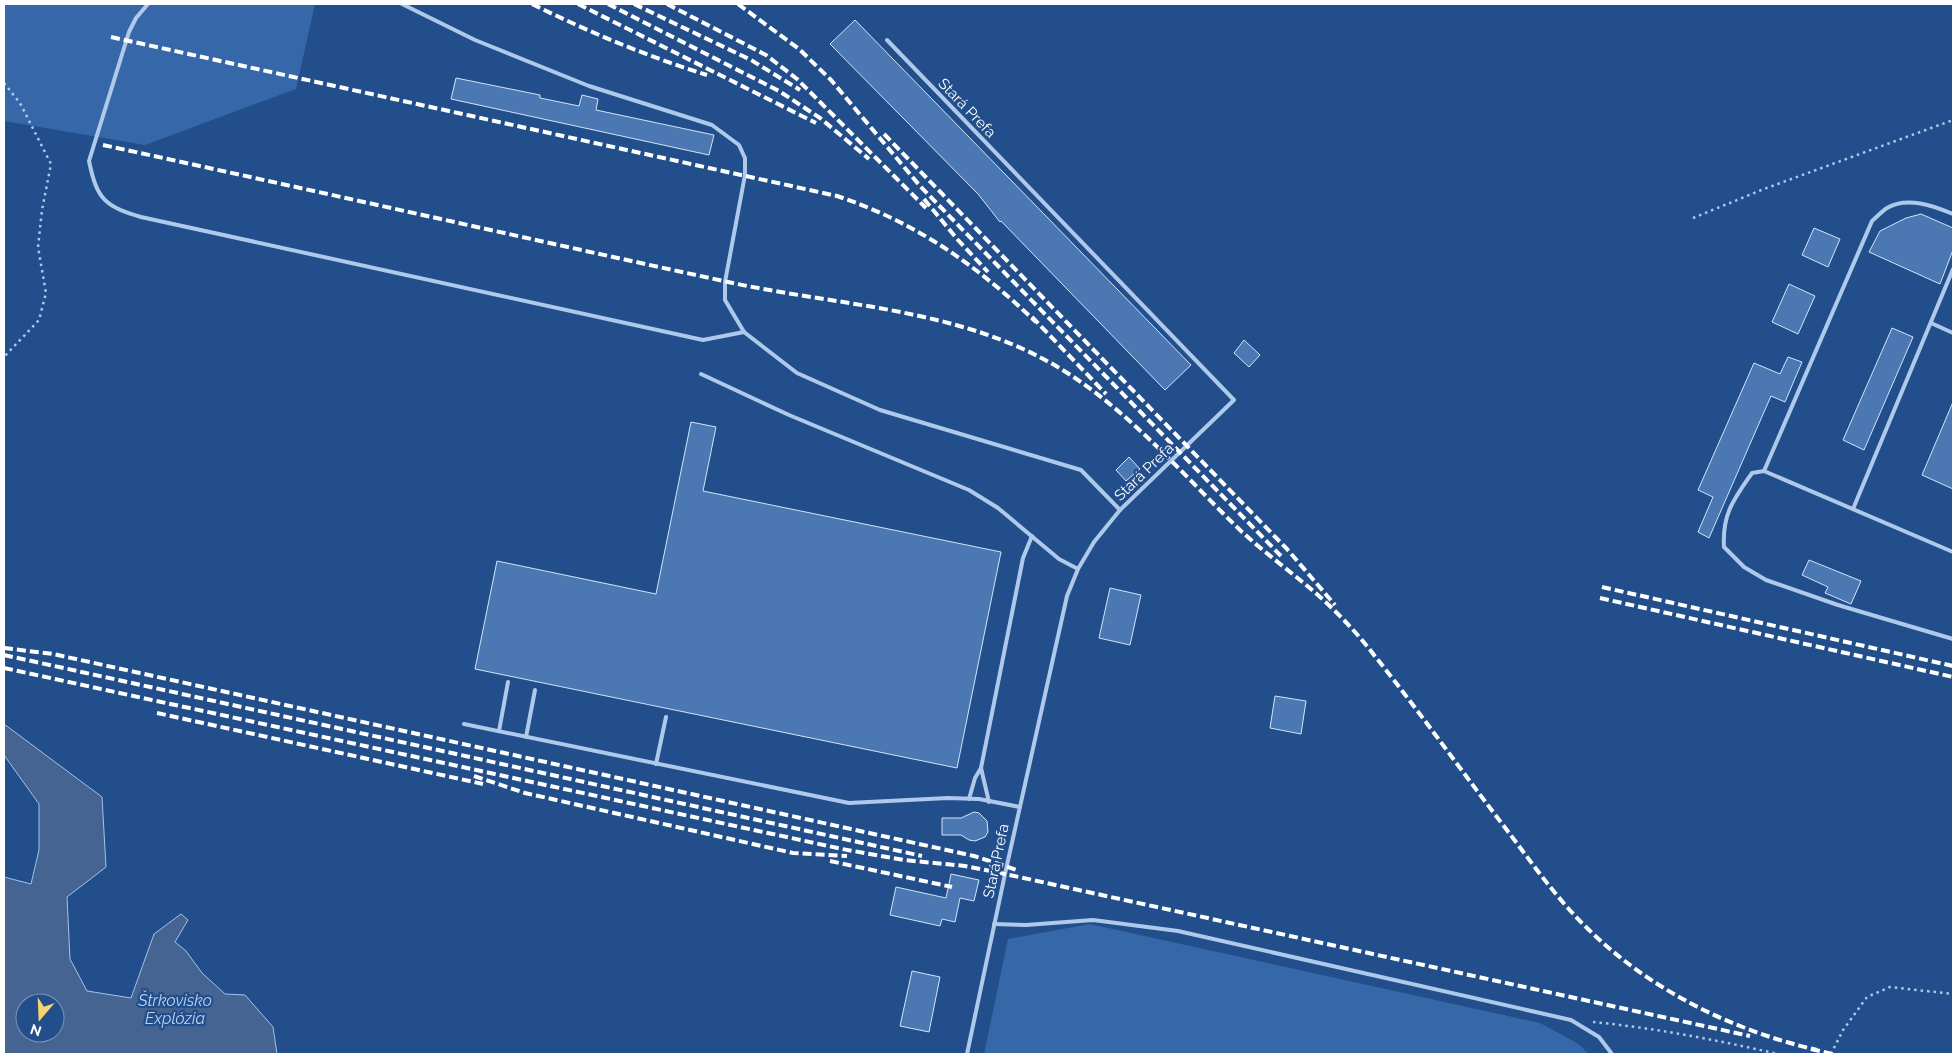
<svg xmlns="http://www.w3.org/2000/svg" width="1957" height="1058" font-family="Raleway,sans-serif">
<rect width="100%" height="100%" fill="#224e8b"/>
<g fill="#3667a8">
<path d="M 4,4 L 315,4 L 296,89 L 145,145 L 4,121 Z"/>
<path d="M 1090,924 L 1540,1023 L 1577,1043 L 1589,1054 L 984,1054 L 1008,939 Z"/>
</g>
<path fill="#466491" stroke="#a3c3ec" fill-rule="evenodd" d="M 4,724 L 102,797 L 106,867 L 67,897 L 70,959 L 87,991 L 131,998 L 154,934 L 181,914 L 188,920 L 175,942 L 186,951 L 202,973 L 225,994 L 245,995 L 273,1027 L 277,1054 L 4,1054 L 4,877 L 31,884 L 39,850 L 39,804 L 4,755 ZM 25,1003 L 55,1003 L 55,1033 L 25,1033 Z"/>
<g fill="#4b77b2" stroke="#d4e4f8">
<path d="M 855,20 L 1191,365 L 1165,390 L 1001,221 L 1000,222 L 978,194 L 830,44 Z"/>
<path d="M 456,78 L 540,95 L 540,98 L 579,106 L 582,95 L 598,99 L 596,110 L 714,135 L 709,155 L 451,99 Z"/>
<path d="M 1921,214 L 1953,228 L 1953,250 L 1940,284 L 1869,252 L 1880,231 L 1906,218 Z"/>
<path d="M 1814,228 L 1840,239 L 1828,267 L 1802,255 Z"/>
<path d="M 1789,284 L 1815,296 L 1798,334 L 1772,322 Z"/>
<path d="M 1892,328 L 1913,337 L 1864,450 L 1843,440 Z"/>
<path d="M 1244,340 L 1260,355 L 1249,367 L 1234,353 Z"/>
<path d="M 1788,357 L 1802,362 L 1785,402 L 1771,396 L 1709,538 L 1698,532 L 1713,497 L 1698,490 L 1754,363 L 1780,374 Z"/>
<path d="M 1953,402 L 1953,489 L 1922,475 Z"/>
<path d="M 691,422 L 716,427 L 703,491 L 1001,552 L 957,768 L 475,669 L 497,561 L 656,594 Z"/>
<path d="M 1129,457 L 1140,469 L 1126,481 L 1116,470 Z"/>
<path d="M 1809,560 L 1861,581 L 1851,604 L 1825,593 L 1828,587 L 1802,575 Z"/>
<path d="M 1110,588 L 1141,595 L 1130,645 L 1099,638 Z"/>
<path d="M 1275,696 L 1306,701 L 1301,734 L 1270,728 Z"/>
<path d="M 974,812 L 979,813 L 987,821 L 988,832 L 985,837 L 975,841 L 969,840 L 961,835 L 942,835 L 942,818 L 961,818 Z"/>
<path d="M 951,874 L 979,880 L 974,901 L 960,898 L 955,922 L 942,919 L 940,926 L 890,915 L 896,887 L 946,898 Z"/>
<path d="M 912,971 L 940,977 L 929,1032 L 900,1026 Z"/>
</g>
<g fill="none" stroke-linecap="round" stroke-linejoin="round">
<g stroke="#afc9eb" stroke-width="2.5" stroke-dasharray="2.5 4" stroke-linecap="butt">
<path d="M 4,83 L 20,103 L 51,164 L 42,210 L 38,247 L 46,293 L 39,320 L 4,357"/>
<path d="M 1693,218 L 1764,189 L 1953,120"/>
<path d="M 1593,1022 C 1655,1028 1717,1040 1778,1054"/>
<path d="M 1831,1054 L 1843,1030 L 1867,997 L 1890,987 L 1953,994"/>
</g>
<g stroke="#afc9eb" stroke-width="4">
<path d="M 148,4 L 136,18 L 129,32 L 89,161 C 97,199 104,206 141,217 L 703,340 L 744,332"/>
<path d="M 402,4 L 475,40 L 589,86 L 712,125 L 739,145 L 745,158 L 745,175 L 725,282 L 725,300 L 744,332 L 797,373 L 880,410 L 1081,470 L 1120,510"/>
<path d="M 887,40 L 1234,400 L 1120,510 L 1094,542 L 1078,569 L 1067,596 L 1005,874 L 967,1054"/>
<path d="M 1931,323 L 1953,333"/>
<path d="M 701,374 L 789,415 L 969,490 L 998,508 L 1059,559 L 1078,569"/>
<path d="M 1764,471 L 1872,221 C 1877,217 1882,211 1887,208 C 1907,196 1934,206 1953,214"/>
<path d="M 1853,509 L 1953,269"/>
<path d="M 1953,552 L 1764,471 L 1752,473 C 1734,499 1722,514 1724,547 L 1744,567 L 1766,580 L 1838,605 L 1953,639"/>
<path d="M 464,724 L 849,803 L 948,798 L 979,799 L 1020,807"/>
<path d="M 499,731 L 508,682"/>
<path d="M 526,737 L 535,690"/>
<path d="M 656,764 L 666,717"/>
<path d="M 981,768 L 989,802"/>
<path d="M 969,799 L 975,778 L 981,768 L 1023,558 L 1032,536"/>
<path d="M 994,924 L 1026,925 L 1093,920 L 1178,931 L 1571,1020 L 1599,1037 L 1612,1054"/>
</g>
<g stroke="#fff" stroke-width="4" stroke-dasharray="9 4" stroke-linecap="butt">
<path d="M 532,4 C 589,32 646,56 707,75"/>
<path d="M 578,4 L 816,123"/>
<path d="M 608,4 L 779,91 L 820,118 L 869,159"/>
<path d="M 634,4 L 751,60 L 800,90"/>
<path d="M 667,4 L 766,55 L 797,79 L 926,208"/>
<path d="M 738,4 L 799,49 L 831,80 L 920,186 L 1281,556"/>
<path d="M 111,37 L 837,196 C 917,223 975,264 1036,322"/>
<path d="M 884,134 L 1287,549 L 1335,605"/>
<path d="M 103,145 C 312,190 520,237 728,282 C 843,307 967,308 1069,374 C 1135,417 1185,477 1241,531 C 1266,554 1294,574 1319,596 C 1339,614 1358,634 1374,655 C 1419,711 1460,769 1503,825 C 1530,860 1555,897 1587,928 C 1650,990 1731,1030 1817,1050"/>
<path d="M 924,199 L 958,240 L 988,272"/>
<path d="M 1032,317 L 1106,394"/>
<path d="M 1602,587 L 1953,666"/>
<path d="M 1600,598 L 1953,677"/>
<path d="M 4,648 L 53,654 L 974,856 L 1017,870"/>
<path d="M 4,655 L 922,856"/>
<path d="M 4,668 L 842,849 L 904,860 L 965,866 L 1005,874 L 1750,1036"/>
<path d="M 157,713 L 483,784"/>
<path d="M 474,776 L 525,793 L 793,853 L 847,856"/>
<path d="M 830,861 L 952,887"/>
<path d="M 1811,1049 L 1833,1054"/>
</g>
</g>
<g text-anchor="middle" stroke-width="4.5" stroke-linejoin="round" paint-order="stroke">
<g font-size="15" fill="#fff" stroke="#224e8b">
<text transform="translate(967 108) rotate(46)" y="5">Stará Prefa</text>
<text transform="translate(1144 472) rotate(-44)" y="5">Stará Prefa</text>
<text transform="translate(996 861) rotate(-78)" y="5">Stará Prefa</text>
</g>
<g font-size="16" font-style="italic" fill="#bbd3f2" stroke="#224e8b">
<text x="175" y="1006">Štrkovisko<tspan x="175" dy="18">Explózia</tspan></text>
</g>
</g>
<rect width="1957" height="1058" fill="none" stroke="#ffffff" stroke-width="10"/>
<g transform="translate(40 1018) rotate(199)"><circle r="24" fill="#224e8b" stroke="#7a95b9"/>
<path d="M0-4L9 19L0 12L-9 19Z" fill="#f7d371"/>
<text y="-8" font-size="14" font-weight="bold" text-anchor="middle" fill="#ffffff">N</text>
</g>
</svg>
